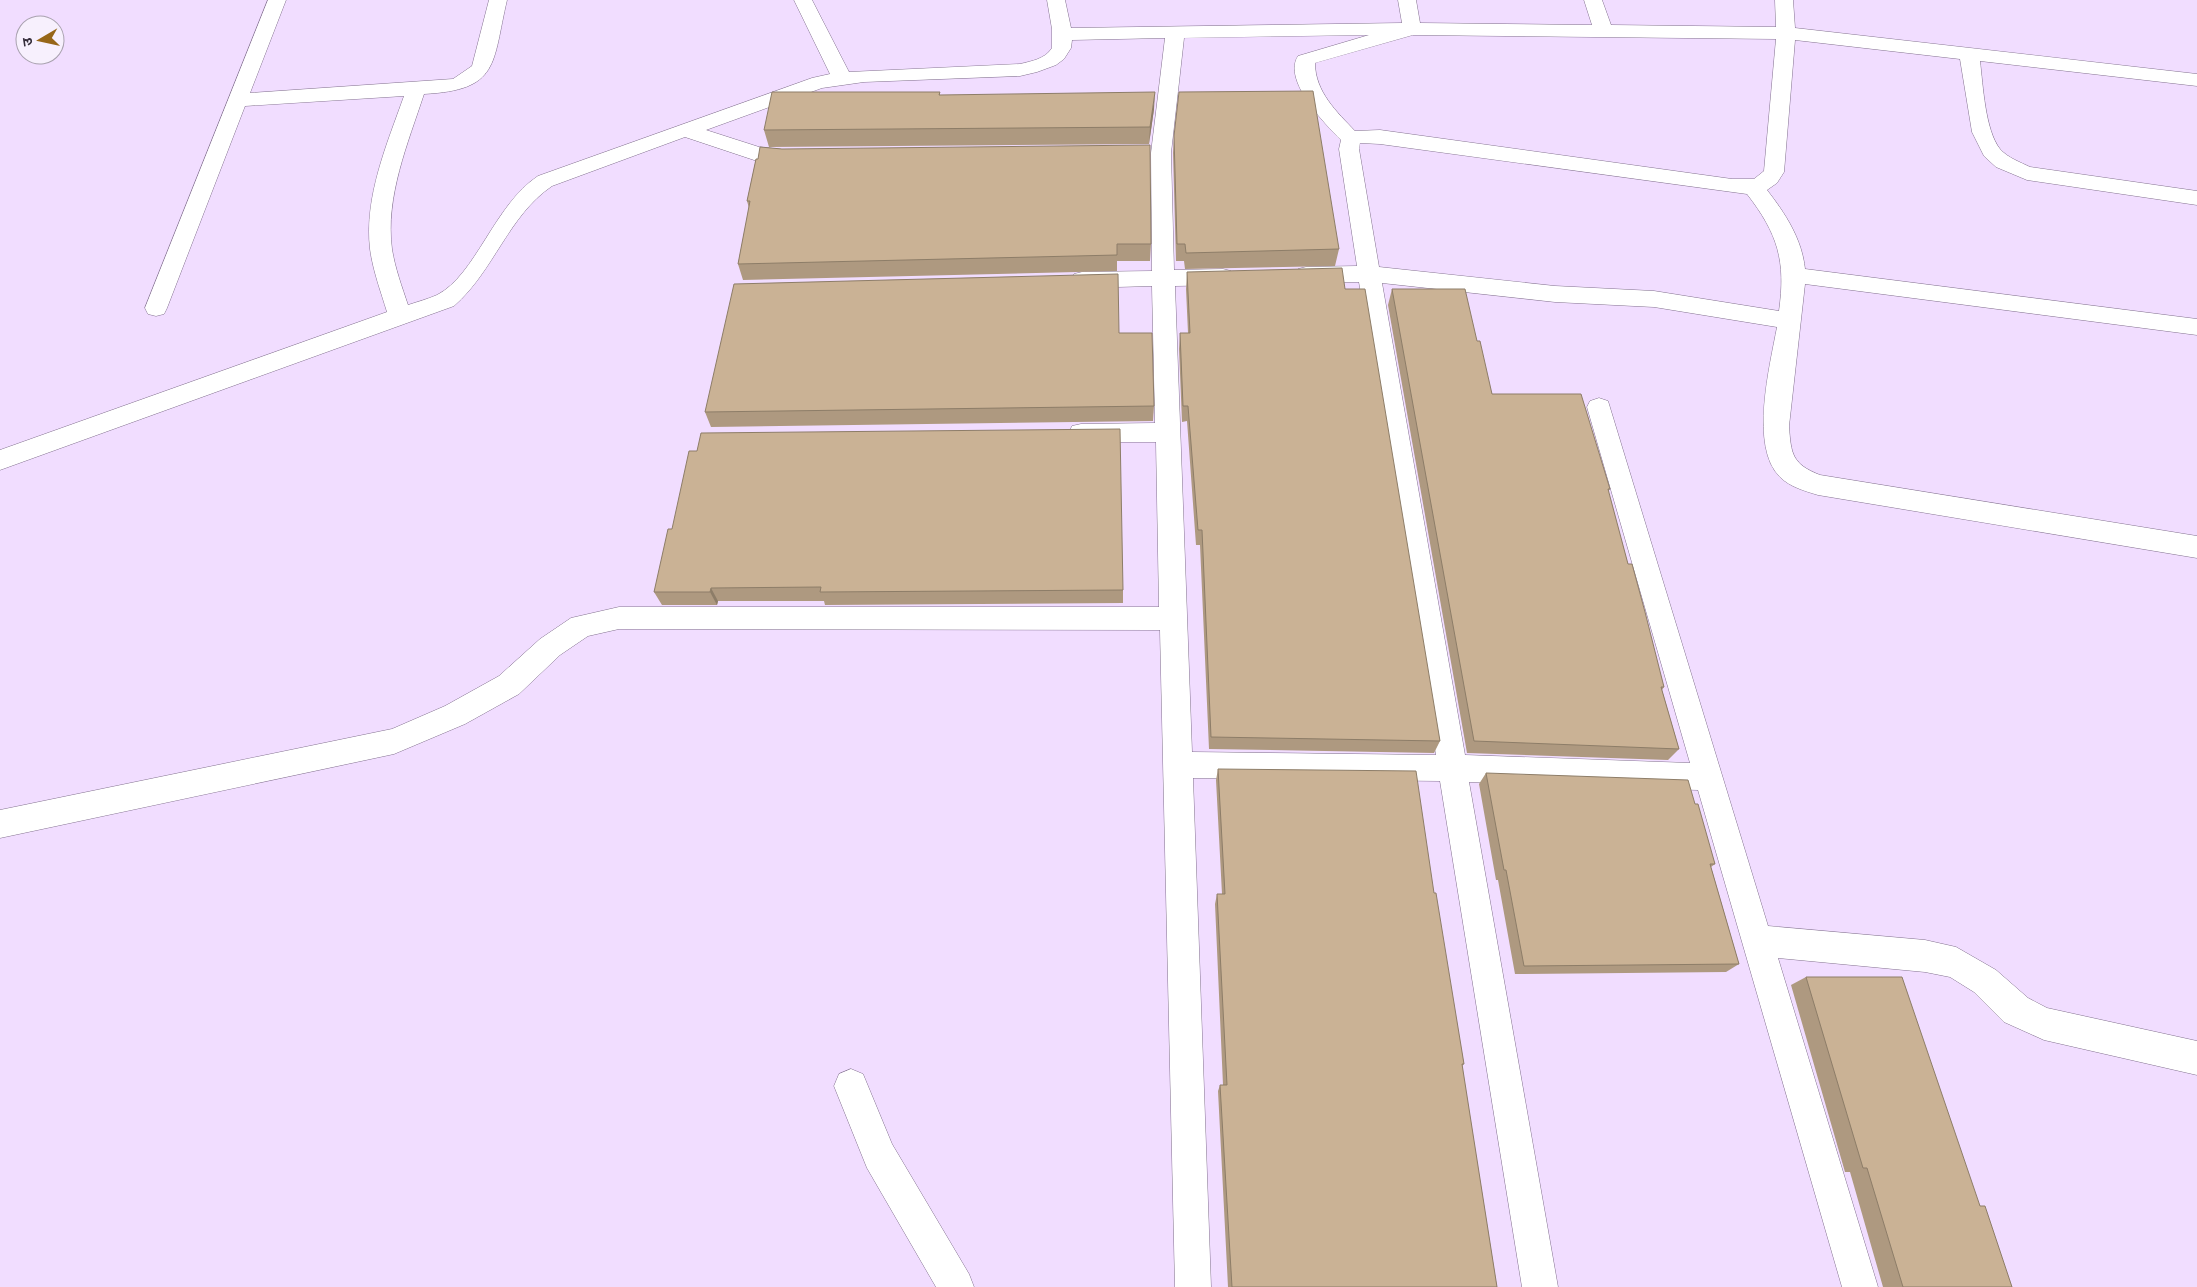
<svg xmlns="http://www.w3.org/2000/svg" width="2197" height="1287" font-family="Inter,'Noto Sans Devanagari',sans-serif">
<rect width="100%" height="100%" fill="#f1ddff"/>
<g fill="none" stroke-linecap="round" stroke-linejoin="round">
<defs>
<g id="minor">
<path d="M 268,0 L 286,0 L 250,93 L 453,79 L 472,66 L 489,0 L 507,0 C 492,64 500,90 424,94 C 408,143 385,197 392,249 C 395,268 402,287 408,305 C 417,302 428,299 437,295 C 476,275 494,205 538,176 L 812,78 L 830,74 L 794,0 L 812,0 L 849,72 L 1020,64 C 1032,61 1045,59 1052,48 L 1052,29 L 1047,0 L 1065,0 L 1071,28 L 1402,23 L 1398,0 L 1416,0 L 1420,23 L 1592,25 L 1584,0 L 1602,0 L 1611,25 L 1776,27 L 1775,0 L 1793,0 L 1795,28 L 2197,74 L 2197,86 L 1980,61 C 1983,85 1985,130 2000,149 C 2008,158 2020,162 2030,167 L 2197,191 L 2197,205 L 2027,180 L 1996,167 L 1984,156 L 1972,132 L 1960,59 L 1795,40 L 1784,172 L 1777,183 L 1767,190 C 1785,213 1802,239 1805,269 L 2197,319 L 2197,335 L 1805,284 L 1789,426 C 1791,454 1792,464 1820,475 L 2197,536 L 2197,558 L 1818,495 C 1805,491 1790,487 1780,477 C 1749,447 1770,365 1777,327 L 1654,307 L 1555,302 L 1382,283 L 1465,755 L 1690,763 L 1587,407 L 1590,401 L 1599,398 L 1608,401 L 1768,926 L 1925,940 L 1956,947 L 1996,970 L 2028,998 L 2047,1008 L 2197,1041 L 2197,1075 L 2044,1040 L 2004,1022 L 1974,992 L 1950,977 L 1925,972 L 1778,958 L 1878,1287 L 1842,1287 L 1698,790 L 1469,782 L 1558,1287 L 1522,1287 L 1440,781 L 1193,778 L 1211,1287 L 1175,1287 L 1160,630 L 619,629 L 588,636 L 560,655 L 519,694 L 465,724 L 394,754 L 0,838 L 0,810 L 392,729 L 445,706 L 499,676 L 540,639 L 571,618 L 619,607 L 1159,607 L 1156,442 L 1081,442 L 1072,440 L 1069,433 L 1072,426 L 1081,424 L 1155,423 L 1152,286 L 1082,288 L 1074,286 L 1071,280 L 1074,274 L 1082,272 L 1152,271 L 1151,153 L 1165,38 L 1072,40 L 1071,48 L 1064,59 L 1056,65 L 1037,72 L 1020,76 L 864,82 L 822,88 L 706,130 L 759,147 L 804,152 L 807,157 L 804,162 L 797,164 L 757,161 L 685,137 L 552,186 C 508,216 494,271 454,306 L 0,470 L 0,450 L 387,312 C 381,292 373,271 370,249 C 364,197 387,144 404,96 L 245,106 L 167,308 L 164,314 L 156,316 L 148,314 L 145,308 ZM 1369,35 L 1298,56 C 1282,80 1325,124 1341,140 L 1339,149 L 1357,266 L 1306,267 L 1298,269 L 1295,275 L 1298,281 L 1306,283 L 1359,282 L 1436,755 L 1192,752 L 1175,286 L 1223,285 L 1231,283 L 1234,277 L 1231,271 L 1223,269 L 1174,270 L 1171,153 L 1184,38 ZM 1413,35 L 1776,39 L 1764,171 L 1754,179 L 1732,179 L 1380,130 L 1355,131 C 1337,112 1315,92 1315,63 ZM 1360,143 L 1380,144 L 1747,194 C 1778,234 1786,261 1779,311 L 1654,291 L 1555,286 L 1379,267 L 1359,149 Z"/>
<path d="M 851,1069 L 863,1074 L 892,1144 L 969,1274 L 974,1287 L 936,1287 L 867,1168 L 834,1086 L 839,1074 Z"/>
</g>
</defs>
<use href="#minor" stroke="#83728f" stroke-width="1"/>
<use href="#minor" fill="#fff" fill-rule="evenodd"/>
</g>
<g fill="#ae9980">
<path d="M 940,92 L 940,95 L 1154,109 L 1149,144 L 769,147 L 764,130 Z"/>
<path d="M 1174,136 L 1339,249 L 1335,266 L 1185,269 L 1184,261 L 1176,261 L 1173,153 Z"/>
<path d="M 756,159 L 1151,244 L 1150,261 L 1117,261 L 1117,271 L 743,280 L 738,264 L 749,208 L 747,201 Z"/>
<path d="M 1187,272 L 1345,289 L 1440,741 L 1434,753 L 1209,749 L 1200,545 L 1196,545 L 1187,421 L 1182,422 L 1179,349 L 1180,333 L 1188,333 L 1186,289 Z"/>
<path d="M 1392,289 L 1477,341 L 1492,394 L 1610,489 L 1608,491 L 1628,564 L 1664,687 L 1662,690 L 1679,749 L 1668,760 L 1467,753 L 1388,305 Z"/>
<path d="M 1119,333 L 1154,406 L 1153,421 L 711,427 L 705,412 Z"/>
<path d="M 672,529 L 1123,590 L 1123,603 L 825,605 L 824,601 L 718,601 L 717,605 L 662,605 L 654,592 Z"/>
<path d="M 1218,769 L 1434,893 L 1464,1064 L 1462,1066 L 1497,1287 L 1228,1287 L 1218,1091 L 1220,1085 L 1223,1085 L 1215,904 L 1217,894 L 1222,894 L 1216,780 Z"/>
<path d="M 1486,773 L 1695,804 L 1715,864 L 1711,867 L 1739,964 L 1726,972 L 1515,974 L 1498,880 L 1496,880 L 1479,784 Z"/>
<path d="M 1806,977 L 1980,1206 L 2012,1287 L 1883,1287 L 1850,1172 L 1845,1172 L 1791,985 Z"/>
</g>
<g fill="#8d7d68">
<path d="M 1155,92 L 1154,109 L 1149,144 L 1150,127 Z"/>
<path d="M 711,588 L 718,601 L 717,605 L 710,592 Z"/>
</g>
<g fill="#cab295" stroke="#8d7d68">
<path d="M 1313,91 L 1339,249 L 1186,253 L 1185,244 L 1177,244 L 1174,136 L 1179,92 Z"/>
<path d="M 772,92 L 940,92 L 939,95 L 1155,92 L 1150,127 L 764,130 Z"/>
<path d="M 1150,145 L 1151,244 L 1117,244 L 1117,255 L 738,264 L 750,201 L 747,201 L 756,159 L 758,159 L 760,147 L 782,149 Z"/>
<path d="M 1342,268 L 1345,289 L 1365,289 L 1440,741 L 1211,737 L 1202,530 L 1198,530 L 1188,406 L 1183,406 L 1180,333 L 1190,333 L 1187,272 Z"/>
<path d="M 1118,274 L 1119,333 L 1152,333 L 1154,406 L 705,412 L 734,284 Z"/>
<path d="M 1392,289 L 1465,289 L 1477,341 L 1480,341 L 1492,394 L 1581,394 L 1610,489 L 1608,489 L 1628,564 L 1632,564 L 1645,612 L 1664,687 L 1661,687 L 1679,749 L 1474,741 Z"/>
<path d="M 1120,429 L 1123,590 L 820,592 L 821,587 L 711,588 L 710,592 L 654,592 L 668,529 L 672,529 L 689,451 L 697,451 L 701,433 Z"/>
<path d="M 1218,769 L 1416,771 L 1434,893 L 1436,893 L 1464,1064 L 1462,1064 L 1497,1287 L 1232,1287 L 1220,1085 L 1227,1085 L 1217,894 L 1225,894 Z"/>
<path d="M 1486,773 L 1688,780 L 1695,804 L 1698,804 L 1715,864 L 1710,864 L 1739,964 L 1524,966 L 1506,870 L 1504,870 Z"/>
<path d="M 1806,977 L 1902,977 L 1980,1206 L 1985,1206 L 2012,1287 L 1903,1287 L 1867,1168 L 1863,1168 Z"/>
</g>
<g transform="translate(40 40) rotate(261)"><circle r="24" fill="#f7f0fd" stroke="#a9a2af"/>
<path d="M0-4L9 19L0 12L-9 19Z" fill="#976618"/>
<text y="-8" font-size="14" font-weight="bold" text-anchor="middle" fill="#352d3a">उ</text>
</g>
</svg>
